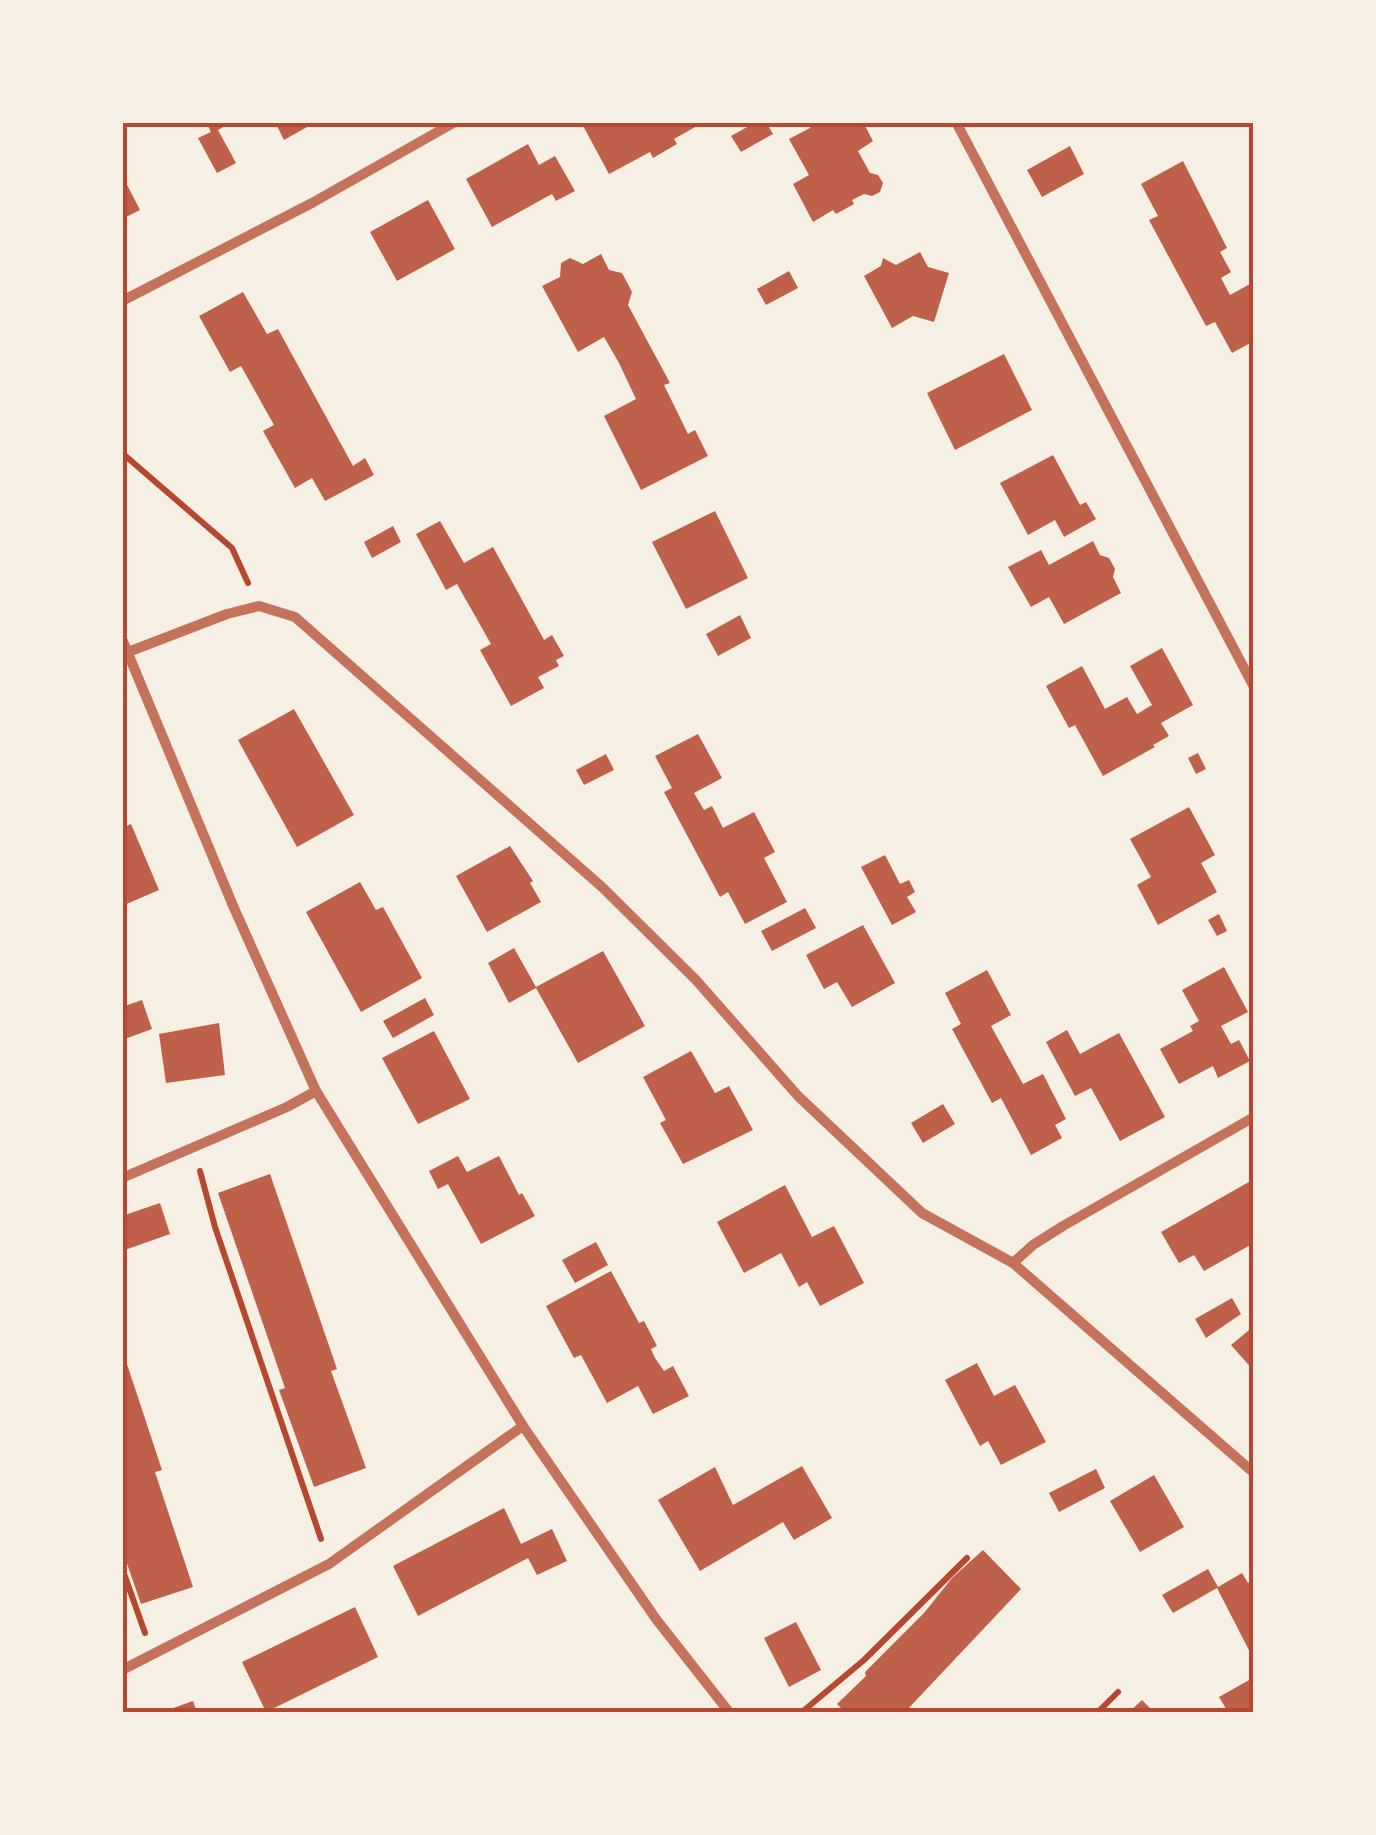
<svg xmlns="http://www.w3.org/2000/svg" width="1376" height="1835" font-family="'Varela Round',sans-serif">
<rect width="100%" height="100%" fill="#f6efe4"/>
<g fill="#bf614a">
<path d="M 206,122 L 232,122 L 218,130 L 236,163 L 217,173 L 198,138 L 211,132 Z"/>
<path d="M 275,122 L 316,122 L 284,140 Z"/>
<path d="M 581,122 L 704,122 L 674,139 L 677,144 L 653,158 L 650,152 L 609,174 Z"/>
<path d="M 756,122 L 766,122 L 773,134 L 741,152 L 731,136 Z"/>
<path d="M 811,122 L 863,122 L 873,141 L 858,151 L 870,173 L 878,175 L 883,183 L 880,192 L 872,196 L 864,194 L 852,200 L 854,204 L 836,214 L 833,210 L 813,222 L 793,184 L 809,175 L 789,139 L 810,128 Z"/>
<path d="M 528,144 L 539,165 L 555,156 L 575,191 L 556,201 L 552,194 L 492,227 L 466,179 Z"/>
<path d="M 1070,146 L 1084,174 L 1042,197 L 1027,170 Z"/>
<path d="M 1183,161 L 1227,248 L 1220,252 L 1231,272 L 1221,278 L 1230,295 L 1250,284 L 1254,291 L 1254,341 L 1232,353 L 1215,322 L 1206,326 L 1149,220 L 1158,216 L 1141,184 Z"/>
<path d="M 122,175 L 140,210 L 122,219 Z"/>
<path d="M 428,200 L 455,249 L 397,281 L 370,232 Z"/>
<path d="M 920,252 L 928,267 L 949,273 L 934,322 L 913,316 L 892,328 L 864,276 L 881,266 L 883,258 L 896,265 Z"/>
<path d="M 601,254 L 609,270 L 622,273 L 632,292 L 628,305 L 670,383 L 664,385 L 688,434 L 695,430 L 708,456 L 641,490 L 604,416 L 636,399 L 619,363 L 604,337 L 578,352 L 542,286 L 560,277 L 561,263 L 570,258 L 583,264 Z"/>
<path d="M 789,271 L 798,288 L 766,305 L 757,289 Z"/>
<path d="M 243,292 L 267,334 L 278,329 L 353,466 L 365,458 L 374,475 L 325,501 L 312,478 L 295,488 L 263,431 L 274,425 L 241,366 L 230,372 L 199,316 Z"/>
<path d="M 1004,354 L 1032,410 L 955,450 L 927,393 Z"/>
<path d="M 1053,455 L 1080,505 L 1086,502 L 1096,519 L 1064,537 L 1055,520 L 1028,535 L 1000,483 Z"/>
<path d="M 715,511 L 748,578 L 686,609 L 652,542 Z"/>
<path d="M 440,521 L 464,563 L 493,547 L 544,640 L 552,635 L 564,656 L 556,660 L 559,666 L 538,677 L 544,688 L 511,706 L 480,650 L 491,644 L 457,584 L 446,590 L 416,534 Z"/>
<path d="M 393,526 L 401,542 L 372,558 L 364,542 Z"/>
<path d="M 1093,541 L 1100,555 L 1109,558 L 1115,569 L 1113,577 L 1121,593 L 1064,624 L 1049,597 L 1031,607 L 1008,567 L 1041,550 L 1049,565 Z"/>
<path d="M 740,615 L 751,638 L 718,656 L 706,634 Z"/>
<path d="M 1162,648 L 1193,705 L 1161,723 L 1169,736 L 1153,745 L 1155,747 L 1103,776 L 1075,725 L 1069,728 L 1046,686 L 1082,666 L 1105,709 L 1127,697 L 1137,714 L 1152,705 L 1130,666 Z"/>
<path d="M 294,709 L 354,815 L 297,847 L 238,740 Z"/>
<path d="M 698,734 L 722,778 L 694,793 L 704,810 L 712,806 L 723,828 L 754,812 L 775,852 L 764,858 L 787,902 L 745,924 L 728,892 L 720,897 L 664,792 L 672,788 L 655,756 Z"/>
<path d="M 1198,753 L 1206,769 L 1196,774 L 1188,758 Z"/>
<path d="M 606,754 L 614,770 L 584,785 L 576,770 Z"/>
<path d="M 1189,807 L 1215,855 L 1201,863 L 1217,892 L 1158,925 L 1137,885 L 1151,877 L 1130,839 Z"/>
<path d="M 131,824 L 159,890 L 122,906 L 122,828 Z"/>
<path d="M 510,846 L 533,881 L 530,883 L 541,902 L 487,932 L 456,876 Z"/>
<path d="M 885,855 L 900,884 L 909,880 L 915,892 L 907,897 L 916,912 L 892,925 L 861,867 Z"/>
<path d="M 360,882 L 376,910 L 383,907 L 422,978 L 361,1012 L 306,912 Z"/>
<path d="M 805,908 L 816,928 L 772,951 L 761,931 Z"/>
<path d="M 1219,914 L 1227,931 L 1217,936 L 1208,920 Z"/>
<path d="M 863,925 L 895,983 L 852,1007 L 837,982 L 824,989 L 806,955 Z"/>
<path d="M 514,948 L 536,987 L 603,951 L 645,1026 L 578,1063 L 536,988 L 509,1003 L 488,963 Z"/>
<path d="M 1224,967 L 1248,1012 L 1221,1026 L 1231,1044 L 1239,1040 L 1250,1061 L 1218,1078 L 1213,1066 L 1179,1084 L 1160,1049 L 1193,1031 L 1190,1026 L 1199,1021 L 1182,990 Z"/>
<path d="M 987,970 L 1011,1015 L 991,1026 L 1023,1084 L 1043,1074 L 1066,1119 L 1055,1125 L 1062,1138 L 1031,1155 L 1001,1098 L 992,1103 L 952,1029 L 961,1024 L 945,993 Z"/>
<path d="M 425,998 L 434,1015 L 393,1038 L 383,1021 Z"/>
<path d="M 142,1000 L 152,1029 L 122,1040 L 122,1007 Z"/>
<path d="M 219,1023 L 225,1075 L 166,1083 L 159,1034 Z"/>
<path d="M 1067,1030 L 1080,1054 L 1119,1033 L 1165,1117 L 1120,1141 L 1091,1088 L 1075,1096 L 1046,1042 Z"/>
<path d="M 434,1031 L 470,1099 L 418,1124 L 382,1058 Z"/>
<path d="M 691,1051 L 715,1093 L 729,1086 L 753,1130 L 683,1164 L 660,1123 L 666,1120 L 643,1077 Z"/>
<path d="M 943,1104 L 955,1124 L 923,1143 L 911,1123 Z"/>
<path d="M 458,1156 L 467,1172 L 499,1156 L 519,1195 L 522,1193 L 535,1216 L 481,1244 L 448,1184 L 438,1189 L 429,1171 Z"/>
<path d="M 270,1174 L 337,1369 L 331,1371 L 366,1468 L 314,1487 L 279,1390 L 285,1388 L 218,1193 Z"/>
<path d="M 1254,1179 L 1254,1243 L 1204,1271 L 1194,1255 L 1179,1263 L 1161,1232 Z"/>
<path d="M 785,1185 L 812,1237 L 834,1226 L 864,1283 L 820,1306 L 807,1282 L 799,1287 L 781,1253 L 744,1273 L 717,1222 Z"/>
<path d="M 160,1203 L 170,1234 L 122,1251 L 122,1216 Z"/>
<path d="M 596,1242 L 608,1265 L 575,1283 L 562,1260 Z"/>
<path d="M 611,1271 L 639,1323 L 644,1321 L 657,1346 L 651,1349 L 655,1358 L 664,1371 L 673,1366 L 689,1396 L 653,1414 L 638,1386 L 607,1403 L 581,1355 L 574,1358 L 546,1306 Z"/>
<path d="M 1232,1298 L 1241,1314 L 1206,1338 L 1195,1319 Z"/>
<path d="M 1254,1326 L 1254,1371 L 1231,1345 Z"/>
<path d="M 122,1349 L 162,1470 L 155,1472 L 193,1587 L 141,1604 L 122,1549 Z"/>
<path d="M 977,1363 L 994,1396 L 1015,1385 L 1046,1442 L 1001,1465 L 988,1441 L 980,1446 L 945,1380 Z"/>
<path d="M 802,1466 L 832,1518 L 794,1540 L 783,1522 L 700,1571 L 658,1500 L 715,1467 L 733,1505 Z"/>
<path d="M 1096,1469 L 1105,1488 L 1059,1512 L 1049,1493 Z"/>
<path d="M 1154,1475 L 1184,1527 L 1140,1552 L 1110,1501 Z"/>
<path d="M 504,1508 L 521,1544 L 552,1529 L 567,1561 L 537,1575 L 528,1558 L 418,1616 L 393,1566 Z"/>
<path d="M 983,1550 L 1021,1589 L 905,1712 L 845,1712 L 837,1704 L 866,1676 L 865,1672 L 924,1613 L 952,1578 Z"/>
<path d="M 1208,1569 L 1218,1587 L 1242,1573 L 1248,1583 L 1254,1579 L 1254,1660 L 1217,1588 L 1173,1613 L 1162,1595 Z"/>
<path d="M 355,1607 L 378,1657 L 266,1712 L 242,1662 Z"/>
<path d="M 796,1622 L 821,1670 L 789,1687 L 764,1638 Z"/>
<path d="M 1251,1679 L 1254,1712 L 1242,1712 L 1240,1709 L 1228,1712 L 1219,1697 Z"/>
<path d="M 1142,1700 L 1154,1712 L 1129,1712 Z"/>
<path d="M 193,1701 L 197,1712 L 162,1712 Z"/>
</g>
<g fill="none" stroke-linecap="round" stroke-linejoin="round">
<g stroke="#b5482f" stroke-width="6">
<path d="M 122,453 L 232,548 L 248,583"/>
<path d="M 200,1171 L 215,1227 L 321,1539"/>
<path d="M 122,1568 L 145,1633"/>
<path d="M 802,1712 L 864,1660 L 967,1558"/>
<path d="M 1098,1712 L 1118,1692"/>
</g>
<g stroke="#c5725c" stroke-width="10">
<path d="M 956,122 L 1254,687"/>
<path d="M 122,301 L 312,203 L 455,122"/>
<path d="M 122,639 L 234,908 L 316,1091 L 523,1426 L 656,1619 L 729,1712"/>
<path d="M 128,652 L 227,614 L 259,606 L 295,617 L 602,887 L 696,980 L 798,1096 L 922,1213 L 1013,1263 L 1254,1473"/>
<path d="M 122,1178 L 287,1107 L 316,1091"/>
<path d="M 1013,1263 L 1033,1245 L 1063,1226 L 1254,1117"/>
<path d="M 122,1670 L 329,1564 L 523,1426"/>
</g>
</g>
<rect width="1376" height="1835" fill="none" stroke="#f6efe4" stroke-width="250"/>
<rect x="125" y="125" width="1126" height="1585" fill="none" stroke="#b5482f" stroke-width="4"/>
</svg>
